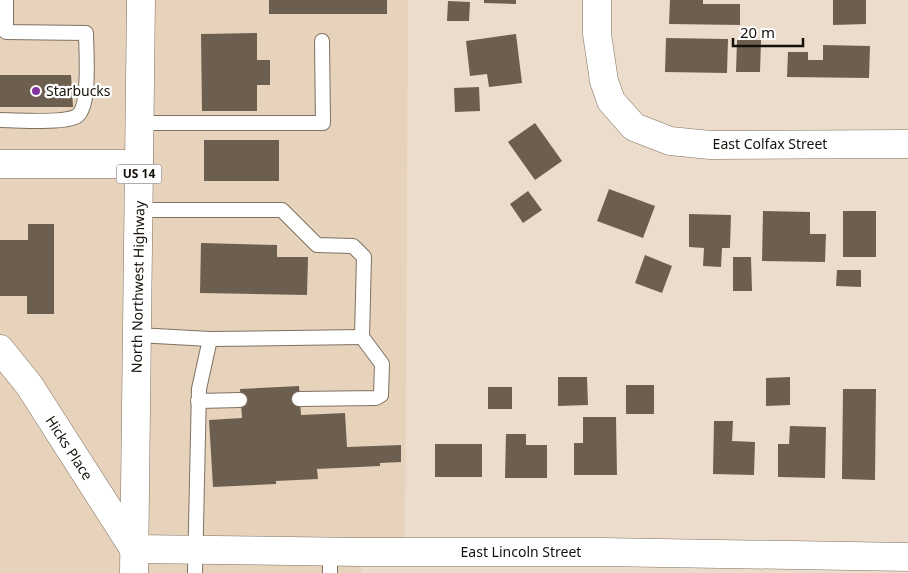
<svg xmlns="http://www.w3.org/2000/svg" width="908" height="573" font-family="'Noto Sans',sans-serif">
<rect width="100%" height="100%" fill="#ecdccb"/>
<path fill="#e7d2bb" d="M 0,0 L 408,0 L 405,552 L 362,552 L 361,573 L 0,573 Z"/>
<g fill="#6d5f50">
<rect x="269" y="0" width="118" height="14"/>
<path d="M 484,0 L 516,0 L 516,4 L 484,3 Z"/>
<path d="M 670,0 L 703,0 L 703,4 L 740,4 L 740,25 L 669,24 Z"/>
<path d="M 833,0 L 866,0 L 866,24 L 833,25 Z"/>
<path d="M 448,1 L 470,2 L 469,21 L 447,21 Z"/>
<path d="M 257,33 L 257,60 L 270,60 L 270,85 L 257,85 L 257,111 L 202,111 L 201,34 Z"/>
<path d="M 516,34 L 522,83 L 489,87 L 487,74 L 470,76 L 466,41 Z"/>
<path d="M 666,38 L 728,39 L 727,73 L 665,72 Z"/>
<path d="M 737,40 L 761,40 L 760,72 L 736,72 Z"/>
<path d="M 823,45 L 870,46 L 869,78 L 787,77 L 788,52 L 808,52 L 808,60 L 823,60 Z"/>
<path d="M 0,75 L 71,75 L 73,107 L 0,107 Z"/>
<path d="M 479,87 L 480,111 L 455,112 L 454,88 Z"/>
<path d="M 535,123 L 562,161 L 535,180 L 508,142 Z"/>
<rect x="204" y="140" width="75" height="41"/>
<path d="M 609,189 L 655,206 L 643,238 L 597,221 Z"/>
<path d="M 528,191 L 542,210 L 523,223 L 510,204 Z"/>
<path d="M 763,211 L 810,212 L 810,234 L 826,234 L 825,262 L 762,261 Z"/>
<rect x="843" y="211" width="33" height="46"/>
<path d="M 689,214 L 731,215 L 730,248 L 722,248 L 721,267 L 703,266 L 704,248 L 689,247 Z"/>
<path d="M 28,224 L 54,224 L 54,314 L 27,314 L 27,296 L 0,296 L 0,240 L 28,240 Z"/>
<path d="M 201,243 L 277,245 L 277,257 L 308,257 L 307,295 L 200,293 Z"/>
<path d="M 645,255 L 672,266 L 662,293 L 635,283 Z"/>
<path d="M 733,257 L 751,257 L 752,291 L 733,291 Z"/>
<path d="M 837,270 L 861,270 L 861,287 L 836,286 Z"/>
<path d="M 558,377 L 587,377 L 588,405 L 558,406 Z"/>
<path d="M 790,377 L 790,405 L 766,406 L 766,378 Z"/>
<rect x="626" y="385" width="28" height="29"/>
<path d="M 299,386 L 301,415 L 345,413 L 347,447 L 401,445 L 401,462 L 380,463 L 380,466 L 317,469 L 318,479 L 276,481 L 276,484 L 213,487 L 209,420 L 242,418 L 240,389 Z"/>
<rect x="488" y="387" width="24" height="22"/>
<path d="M 843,389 L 876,389 L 875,480 L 842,479 Z"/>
<path d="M 583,417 L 616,417 L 617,475 L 574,475 L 574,443 L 583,443 Z"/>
<path d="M 714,421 L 733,421 L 732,441 L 755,442 L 754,475 L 713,474 Z"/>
<path d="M 790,426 L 826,427 L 825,478 L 778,477 L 778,444 L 789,444 Z"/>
<path d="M 506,434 L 526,434 L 526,445 L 547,445 L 547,478 L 505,478 Z"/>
<rect x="435" y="444" width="47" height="33"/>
</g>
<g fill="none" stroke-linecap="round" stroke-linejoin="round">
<defs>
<g id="lane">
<path d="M 0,120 C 17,120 64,124 77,116 C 91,106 86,50 86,33 L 6,32 L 6,0"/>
<path d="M 140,123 L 323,123 L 322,41"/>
<path d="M 139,210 L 282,210 L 317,245 L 353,246 L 364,257 L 362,337 L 382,364 L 381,395 L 376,398 L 299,399"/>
<path d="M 137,335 L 210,339"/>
<path d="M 198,401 L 240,400"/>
<path d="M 195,573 L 199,389 L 210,339 L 362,337"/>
<path d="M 330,573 L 330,552"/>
</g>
<g id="street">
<path d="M 597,0 L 597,34 L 604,81 L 611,101 L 634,127 L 670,141 L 710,145 L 908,144"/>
<path d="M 134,549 L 361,552 L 601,552 L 908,557"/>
</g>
<g id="secondary">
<path d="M 0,164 L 139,164"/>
<path d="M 0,349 L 29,385 L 134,549"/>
</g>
<path id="primary" d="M 134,573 L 141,0"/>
</defs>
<use href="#lane" stroke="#7f7162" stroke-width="16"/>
<use href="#street" stroke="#7f7162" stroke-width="29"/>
<use href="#secondary" stroke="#7f7162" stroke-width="29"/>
<use href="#primary" stroke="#7f7162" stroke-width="29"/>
<use href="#lane" stroke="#fff" stroke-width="14"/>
<use href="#street" stroke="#fff" stroke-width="28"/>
<use href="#secondary" stroke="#fff" stroke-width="28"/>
<use href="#primary" stroke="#fff" stroke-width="28"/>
</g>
<circle fill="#8533a1" stroke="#fff" stroke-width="2" cx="36" cy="91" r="5"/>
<g text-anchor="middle" stroke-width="4.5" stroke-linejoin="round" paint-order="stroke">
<rect fill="#fff" stroke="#5c5854" stroke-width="1" x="116.5" y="164.5" width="45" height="19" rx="4"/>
<g font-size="12" font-weight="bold" fill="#16110b">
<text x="139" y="178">US 14</text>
</g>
<g font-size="14" fill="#16110b" stroke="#fff" text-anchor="start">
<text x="46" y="96">Starbucks</text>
</g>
<g font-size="14" fill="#16110b" stroke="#fff">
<text x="770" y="149">East Colfax Street</text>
<text transform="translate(138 287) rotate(-89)" y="5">North Northwest Highway</text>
<text transform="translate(69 448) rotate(57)" y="5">Hicks Place</text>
<text x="521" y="557">East Lincoln Street</text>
</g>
</g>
<path d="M733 38v8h70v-8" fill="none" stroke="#16110b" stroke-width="2.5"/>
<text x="740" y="38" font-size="15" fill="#16110b" stroke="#ffffff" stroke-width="4" paint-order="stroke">20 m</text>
</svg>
